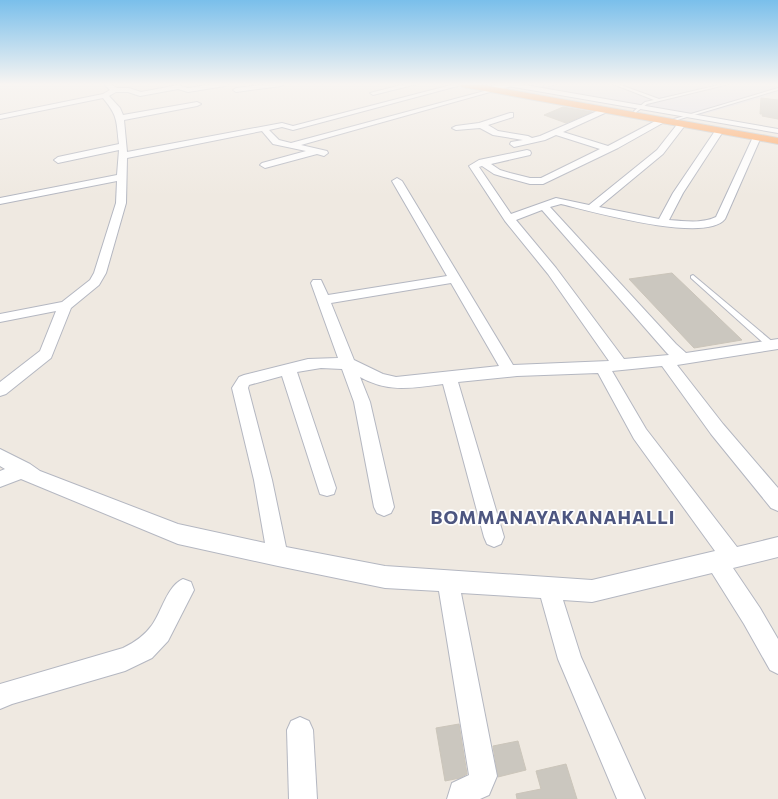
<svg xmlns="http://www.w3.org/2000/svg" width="778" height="799" font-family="Commissioner,sans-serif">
<rect width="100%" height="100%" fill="#efe9e1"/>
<path fill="#e3e1e8" d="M 516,84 L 778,84 L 778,93 L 697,116 L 510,85 Z"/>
<g fill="#cbc7bf" stroke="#cbc5ba">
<path d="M 761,98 L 778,100 L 778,119 L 762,116 L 763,114 L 760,114 Z"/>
<path d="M 563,107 L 592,112 L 566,123 L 544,115 Z"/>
<path d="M 672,273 L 742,340 L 694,348 L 629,279 Z"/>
<path d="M 459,724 L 467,774 L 460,778 L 445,781 L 436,728 Z"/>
<path d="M 518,741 L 526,770 L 498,777 L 493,746 Z"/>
<path d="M 566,764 L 577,799 L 517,799 L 516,794 L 541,789 L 536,771 Z"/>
</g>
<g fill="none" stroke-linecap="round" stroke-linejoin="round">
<defs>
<g id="lane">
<path d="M 550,84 L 557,84 L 545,87 L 543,86 Z"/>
<path d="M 613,84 L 618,84 L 659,99 L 723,84 L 729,84 L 647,104 L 635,113 L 634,111 L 645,102 L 654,100 Z"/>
<path d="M 778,88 L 778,90 L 677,120 L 674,119 Z"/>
<path d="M 693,275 L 774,343 L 775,345 L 774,347 L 768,347 L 691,278 L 691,276 Z"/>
</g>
<g id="street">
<path d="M 104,84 L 111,84 L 117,88 L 129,88 L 141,92 L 178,85 L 188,88 L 213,84 L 228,84 L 225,86 L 188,92 L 178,89 L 140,96 L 128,92 L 116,92 L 109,96 L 120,108 L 123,115 L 197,102 L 201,104 L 197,106 L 124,120 L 127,152 L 282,123 L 293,126 L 455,84 L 465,84 L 293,130 L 282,127 L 269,130 L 279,140 L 291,143 L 492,89 L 497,90 L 301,145 L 327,151 L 328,153 L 324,156 L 317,154 L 265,168 L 260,165 L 262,163 L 306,151 L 273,144 L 262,131 L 127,158 L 126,203 L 106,273 L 99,285 L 71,308 L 51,358 L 6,394 L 0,396 L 0,382 L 40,351 L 56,311 L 0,322 L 0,314 L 62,302 L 90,280 L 94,273 L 116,203 L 117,181 L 0,204 L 0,198 L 117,175 L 119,150 L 58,163 L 54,160 L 58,157 L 119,144 C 116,122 119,117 103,98 L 0,119 L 0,115 L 103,94 L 110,90 Z"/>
<path d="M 267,84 L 284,84 L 281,86 L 236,92 L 233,90 L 236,88 Z"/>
<path d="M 405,84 L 417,84 L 373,95 L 370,93 Z"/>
<path d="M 505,84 L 519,84 L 778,129 L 778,133 L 508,86 Z"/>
<path d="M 604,108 L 607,108 L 607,112 L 563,132 L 608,146 L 661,118 L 664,118 L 668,120 L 618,148 L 543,184 L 530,184 L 504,177 L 494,174 L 482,166 L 479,167 L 511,214 L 556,198 L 589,205 L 657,150 L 679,122 L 682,122 L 686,124 L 663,154 L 599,207 L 659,219 L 673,193 L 717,128 L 720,128 L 724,130 L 683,193 L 669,220 C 685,221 701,224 716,217 L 753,137 L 754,135 L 760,135 L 761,137 L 725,219 C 706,244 590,211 561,204 L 550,207 L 676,344 L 686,353 L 778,339 L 778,349 L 677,365 L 723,424 L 778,488 L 778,511 L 771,508 L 711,434 L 662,366 L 612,371 L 646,429 L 737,547 L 778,537 L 778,557 L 733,568 L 760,608 L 778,639 L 778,674 L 770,670 L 744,624 L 712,573 L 592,602 L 563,600 L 581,657 L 645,799 L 617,799 L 558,659 L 541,598 L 461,593 L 497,776 L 489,795 L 480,799 L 447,799 L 452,783 L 469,775 L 439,591 L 385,588 L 278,566 L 178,544 L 21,479 L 0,487 L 0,471 L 5,469 L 0,466 L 0,449 L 30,464 L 40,471 L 178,524 L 265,543 L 254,480 L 232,388 L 239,377 L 244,375 L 308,359 L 338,358 L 311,283 L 313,280 L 321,280 L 328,295 L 447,276 L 392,181 L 397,178 L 402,181 L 513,365 L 609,361 L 548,274 L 505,221 L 469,166 L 479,160 L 527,150 L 530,151 L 531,153 L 530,155 L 491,164 L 500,170 L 510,173 L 530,178 L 541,178 L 600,149 L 556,135 L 545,140 L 514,147 L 510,144 L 511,142 L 523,140 L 493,135 L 480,128 L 456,130 L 452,128 L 456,126 L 479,123 L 510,113 L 513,113 L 513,117 L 488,125 L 498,131 L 528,136 L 532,138 L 540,136 ZM 542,210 L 666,352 L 669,355 L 624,359 L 556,268 L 516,220 ZM 451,283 L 499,366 L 396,377 L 383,374 L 354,360 L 331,303 ZM 321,368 L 342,369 L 354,402 L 374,507 L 377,513 L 384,516 L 391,513 L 394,507 L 370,402 L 360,377 C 389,393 412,388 443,384 L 484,537 L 487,544 L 494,547 L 501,544 L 504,537 L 458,382 L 517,376 L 598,373 L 634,439 L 715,551 L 592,580 L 385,566 L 286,547 L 272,480 L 248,388 L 249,385 L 282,376 L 318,488 L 320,494 L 327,496 L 334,494 L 336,488 L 297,372 Z"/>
<path d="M 183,579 L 191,582 L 194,590 L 168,641 L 152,658 L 125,671 L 12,704 L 0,709 L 0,684 L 123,648 C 135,642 144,636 152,625 C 162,611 167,586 183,579 Z"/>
<path d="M 300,717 L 309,721 L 313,730 L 317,799 L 289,799 L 287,730 L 291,721 Z"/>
</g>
<path id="secondary" d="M 499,84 L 514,84 L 512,86 L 495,91 L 490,88 L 492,86 Z"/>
<path id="highway" d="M 458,84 L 478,84 L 778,138 L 778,144 L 463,87 Z"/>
</defs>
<use href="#lane" stroke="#b4b7c1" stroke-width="2"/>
<use href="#street" stroke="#b4b7c1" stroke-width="2"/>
<use href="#secondary" stroke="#b4b7c1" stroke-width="2"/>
<use href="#highway" stroke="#c9c9c9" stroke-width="2"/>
<use href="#lane" fill="#fff" fill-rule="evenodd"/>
<use href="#street" fill="#fff" fill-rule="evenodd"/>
<use href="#secondary" fill="#fff" fill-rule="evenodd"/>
<use href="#highway" fill="#ffa35c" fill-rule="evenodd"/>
</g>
<linearGradient id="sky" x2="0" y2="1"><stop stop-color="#7abfeb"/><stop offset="0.43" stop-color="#f8f5f2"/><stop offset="1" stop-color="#f8f5f2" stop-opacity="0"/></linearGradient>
<rect width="778" height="196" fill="url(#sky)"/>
<g text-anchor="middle" stroke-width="3.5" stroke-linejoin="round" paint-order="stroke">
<g font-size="18" font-weight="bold" letter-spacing="1" fill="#4d5680" stroke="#fff">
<text x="553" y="524">BOMMANAYAKANAHALLI</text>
</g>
</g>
</svg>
